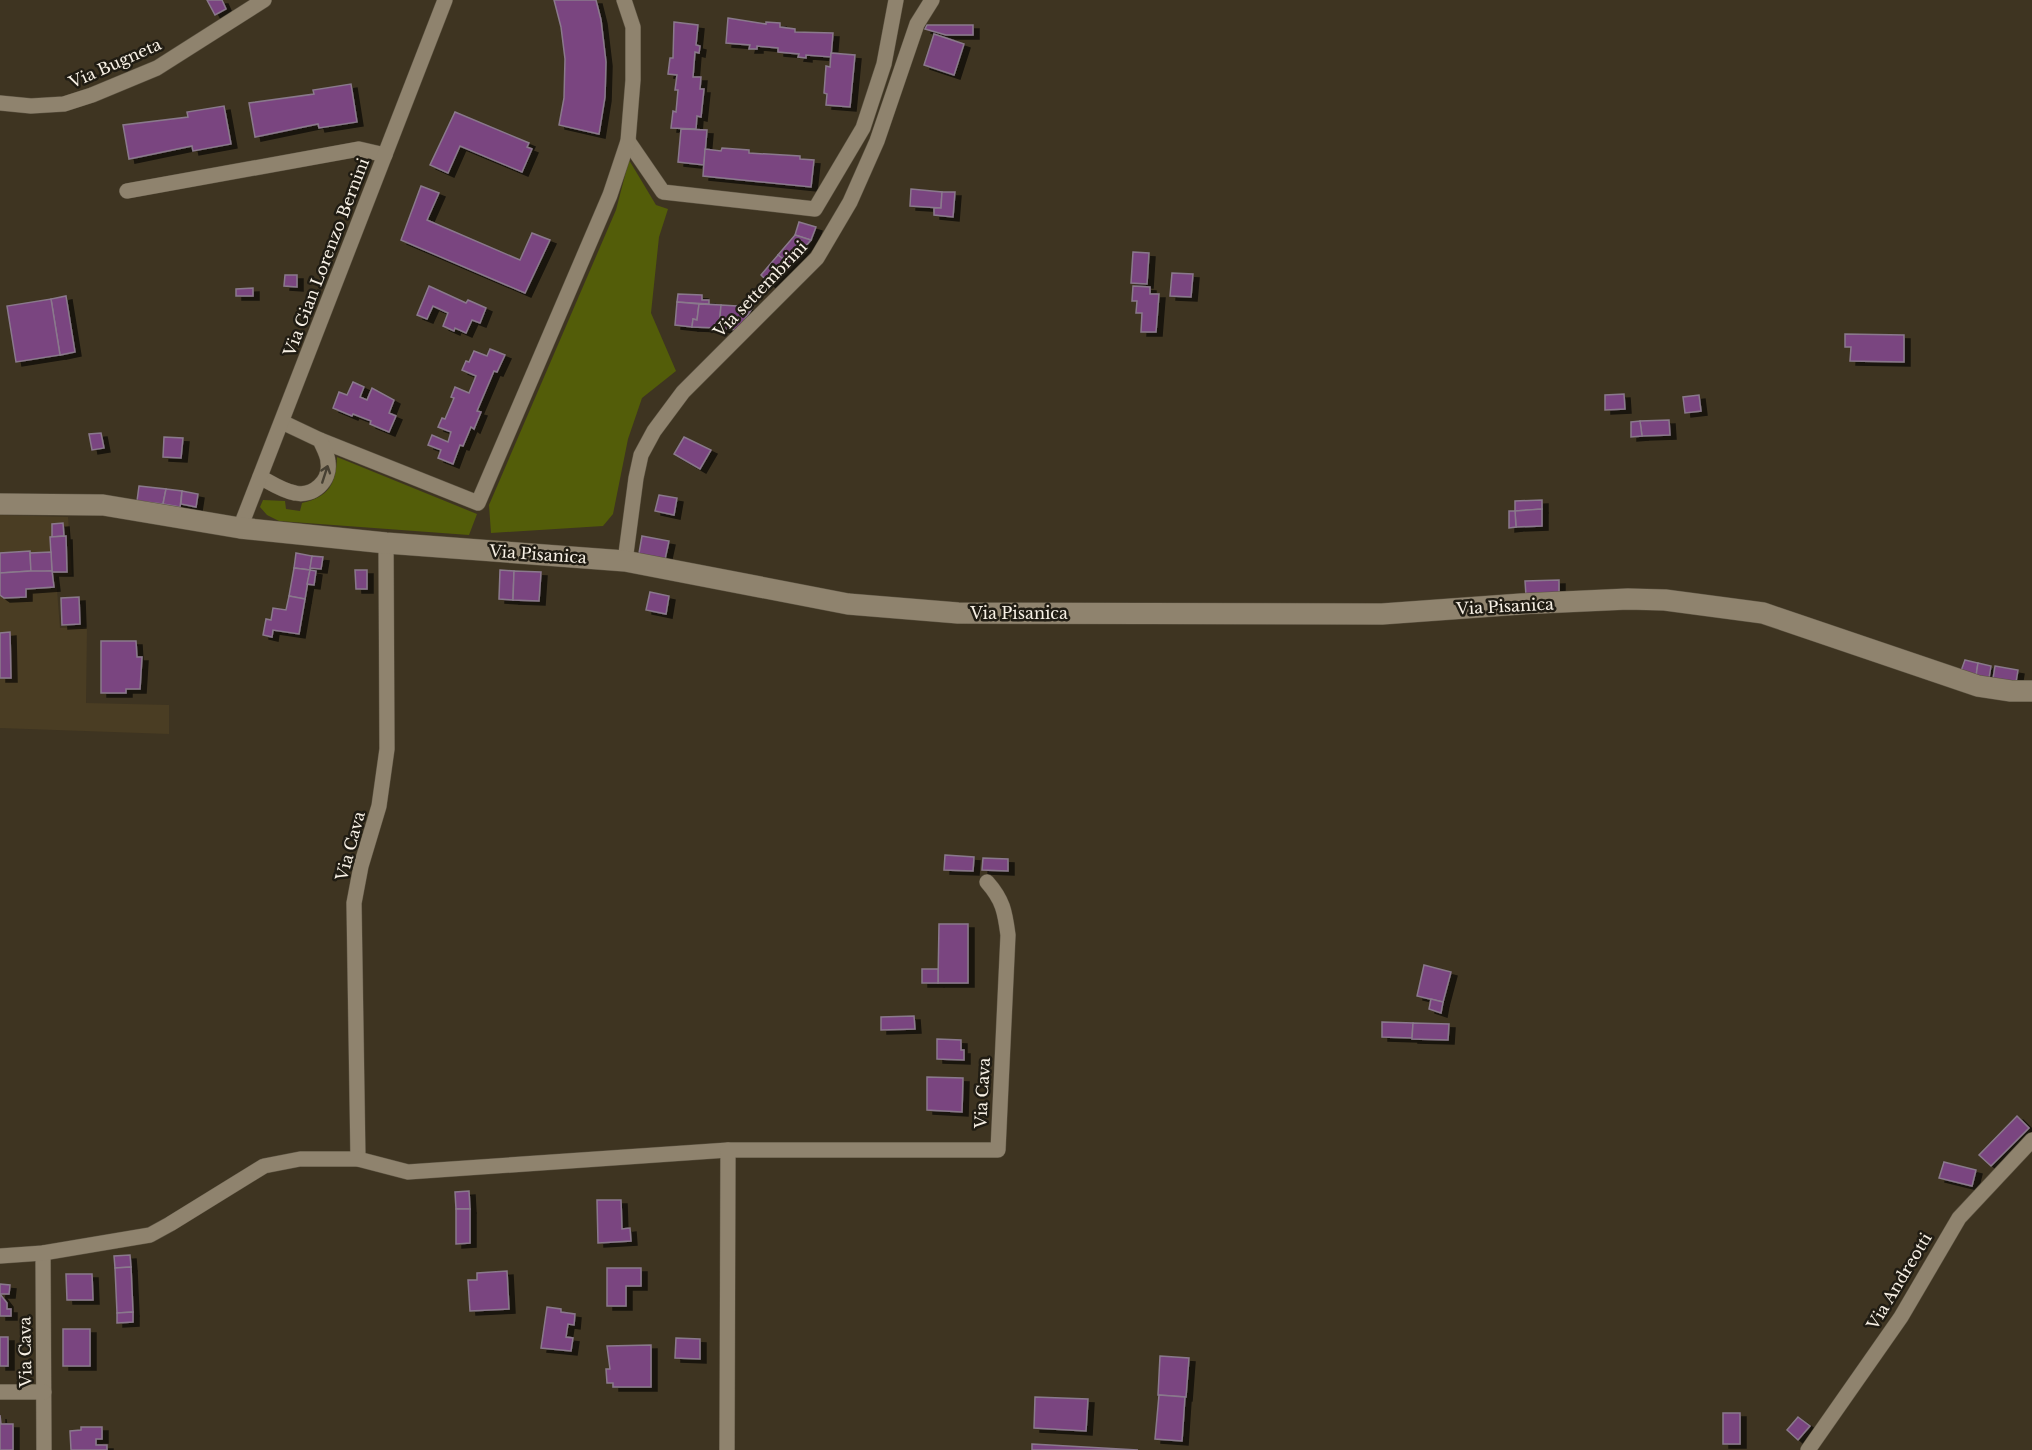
<svg xmlns="http://www.w3.org/2000/svg" width="2032" height="1450" font-family="'Libre Baskerville',serif">
<defs>
<filter id="shadow"><feDropShadow dx="6" dy="4" stdDeviation="0" flood-color="#0009"/></filter>
</defs>
<rect width="100%" height="100%" fill="#3e3421"/>
<path fill="#4a3d23" d="M 0,515 L 68,517 L 72,575 L 56,577 L 60,628 L 87,627 L 86,703 L 169,705 L 169,734 L 0,728 Z"/>
<g fill="#535d09">
<path d="M 629,160 L 656,205 L 668,209 L 659,237 L 651,313 L 676,371 L 642,398 L 628,439 L 613,514 L 603,526 L 491,533 L 489,505 L 616,210 Z"/>
<path d="M 337,457 L 477,514 L 469,535 L 279,521 L 267,515 L 260,507 L 263,500 L 285,501 L 286,509 L 300,511 L 302,503 C 329,497 336,484 337,457 Z"/>
</g>
<g fill="#7a4480" stroke="#8a798c" stroke-width="1.5" filter="url(#shadow)">
<path d="M 207,0 L 222,0 L 226,9 L 215,15 Z"/>
<path d="M 554,0 L 596,0 L 601,20 L 606,62 L 605,97 L 599,134 L 559,125 L 564,98 L 565,59 L 561,27 Z"/>
<path d="M 728,18 L 766,24 L 766,22 L 780,23 L 780,27 L 795,29 L 795,32 L 833,33 L 831,57 L 806,55 L 806,58 L 798,57 L 799,54 L 778,52 L 778,48 L 757,46 L 757,49 L 749,49 L 750,45 L 726,43 Z"/>
<path d="M 674,22 L 698,25 L 696,45 L 700,46 L 699,53 L 695,52 L 693,77 L 701,77 L 700,89 L 704,89 L 701,117 L 697,116 L 696,129 L 671,128 L 673,111 L 676,112 L 678,90 L 675,90 L 677,75 L 668,74 L 670,58 L 673,58 Z"/>
<path d="M 927,25 L 973,25 L 973,35 L 946,35 L 925,29 Z"/>
<path d="M 934,34 L 964,44 L 954,75 L 924,65 Z"/>
<path d="M 831,53 L 855,55 L 850,107 L 826,105 L 827,94 L 824,93 L 826,66 L 830,67 Z"/>
<path d="M 351,84 L 357,122 L 319,128 L 318,124 L 255,137 L 249,103 L 314,94 L 313,90 Z"/>
<path d="M 224,106 L 231,144 L 193,151 L 192,146 L 129,159 L 123,125 L 188,117 L 187,112 Z"/>
<path d="M 455,112 L 529,143 L 527,147 L 532,149 L 522,172 L 460,146 L 448,173 L 430,165 Z"/>
<path d="M 681,129 L 707,130 L 704,165 L 678,162 Z"/>
<path d="M 722,148 L 749,150 L 749,153 L 800,156 L 800,159 L 814,160 L 811,187 L 703,176 L 705,149 L 721,151 Z"/>
<path d="M 421,186 L 439,193 L 427,220 L 520,260 L 532,233 L 550,240 L 525,293 L 401,240 Z"/>
<path d="M 911,189 L 942,192 L 941,208 L 910,206 Z"/>
<path d="M 942,192 L 955,192 L 953,217 L 934,215 L 934,208 L 941,208 Z"/>
<path d="M 799,222 L 816,227 L 811,240 L 795,235 Z"/>
<path d="M 795,235 L 811,240 L 790,264 L 778,255 Z"/>
<path d="M 1133,252 L 1149,253 L 1147,284 L 1131,283 Z"/>
<path d="M 778,255 L 790,264 L 772,286 L 761,275 Z"/>
<path d="M 1172,273 L 1193,274 L 1191,297 L 1170,296 Z"/>
<path d="M 285,275 L 297,275 L 297,287 L 284,286 Z"/>
<path d="M 429,286 L 466,303 L 468,300 L 486,308 L 480,323 L 472,320 L 466,333 L 455,328 L 454,331 L 443,326 L 448,313 L 433,306 L 427,319 L 417,315 Z"/>
<path d="M 1133,286 L 1150,287 L 1150,294 L 1159,294 L 1156,332 L 1141,332 L 1142,313 L 1136,313 L 1137,301 L 1132,301 Z"/>
<path d="M 253,288 L 253,296 L 236,296 L 236,289 Z"/>
<path d="M 678,294 L 702,295 L 702,300 L 709,300 L 709,304 L 677,302 Z"/>
<path d="M 66,296 L 75,352 L 60,355 L 51,299 Z"/>
<path d="M 51,299 L 60,355 L 16,362 L 7,306 Z"/>
<path d="M 677,302 L 699,304 L 697,320 L 693,319 L 692,327 L 675,325 Z"/>
<path d="M 699,304 L 721,305 L 719,328 L 692,327 L 693,319 L 697,320 Z"/>
<path d="M 721,305 L 753,307 L 738,330 L 719,328 Z"/>
<path d="M 1845,334 L 1904,335 L 1904,362 L 1850,361 L 1851,347 L 1845,347 Z"/>
<path d="M 490,349 L 505,355 L 497,372 L 494,371 L 477,411 L 481,412 L 474,429 L 471,427 L 463,446 L 460,445 L 453,464 L 438,458 L 441,450 L 428,445 L 432,435 L 448,442 L 451,432 L 438,427 L 442,418 L 445,419 L 454,398 L 451,397 L 455,387 L 469,393 L 476,376 L 462,370 L 466,361 L 469,362 L 474,351 L 487,356 Z"/>
<path d="M 353,382 L 364,387 L 360,397 L 367,400 L 372,388 L 394,400 L 389,413 L 396,416 L 389,432 L 370,424 L 371,421 L 353,414 L 352,416 L 333,408 L 339,392 L 347,395 Z"/>
<path d="M 1624,394 L 1625,409 L 1605,410 L 1605,395 Z"/>
<path d="M 1699,395 L 1701,411 L 1685,413 L 1683,397 Z"/>
<path d="M 1669,420 L 1670,435 L 1642,436 L 1640,421 Z"/>
<path d="M 1640,421 L 1642,436 L 1631,437 L 1631,422 Z"/>
<path d="M 101,433 L 104,448 L 92,450 L 89,434 Z"/>
<path d="M 164,437 L 183,438 L 181,458 L 163,457 Z"/>
<path d="M 684,437 L 711,450 L 700,469 L 674,454 Z"/>
<path d="M 139,486 L 166,489 L 163,504 L 137,501 Z"/>
<path d="M 166,489 L 182,491 L 180,507 L 163,504 Z"/>
<path d="M 182,491 L 198,494 L 196,507 L 181,504 Z"/>
<path d="M 659,495 L 677,498 L 674,515 L 655,511 Z"/>
<path d="M 1542,500 L 1542,509 L 1515,511 L 1515,501 Z"/>
<path d="M 1542,509 L 1542,526 L 1516,527 L 1515,511 Z"/>
<path d="M 1509,511 L 1515,511 L 1516,527 L 1509,528 Z"/>
<path d="M 63,523 L 64,536 L 52,537 L 52,524 Z"/>
<path d="M 66,536 L 67,572 L 52,572 L 50,537 Z"/>
<path d="M 642,536 L 669,541 L 664,564 L 638,559 Z"/>
<path d="M 30,551 L 31,571 L 0,573 L 0,553 Z"/>
<path d="M 51,552 L 52,571 L 31,573 L 30,553 Z"/>
<path d="M 296,553 L 312,556 L 310,570 L 294,568 Z"/>
<path d="M 312,556 L 323,557 L 321,569 L 310,568 Z"/>
<path d="M 294,568 L 310,570 L 305,599 L 289,596 Z"/>
<path d="M 310,570 L 316,571 L 314,585 L 307,584 Z"/>
<path d="M 355,570 L 367,570 L 367,589 L 356,589 Z"/>
<path d="M 500,570 L 514,571 L 513,600 L 499,599 Z"/>
<path d="M 31,571 L 52,571 L 54,587 L 26,589 L 26,597 L 4,598 L 0,595 L 0,573 Z"/>
<path d="M 514,571 L 541,572 L 539,601 L 513,600 Z"/>
<path d="M 1559,580 L 1559,595 L 1526,596 L 1525,581 Z"/>
<path d="M 650,592 L 669,596 L 666,614 L 646,610 Z"/>
<path d="M 289,596 L 305,599 L 299,634 L 273,630 L 272,637 L 263,635 L 266,619 L 271,620 L 273,608 L 286,610 Z"/>
<path d="M 79,597 L 80,624 L 62,625 L 61,598 Z"/>
<path d="M 10,632 L 11,678 L 0,678 L 0,633 Z"/>
<path d="M 101,641 L 136,641 L 137,657 L 142,657 L 140,689 L 126,689 L 126,693 L 101,693 Z"/>
<path d="M 1965,660 L 1978,663 L 1976,676 L 1961,671 Z"/>
<path d="M 1978,663 L 1991,666 L 1989,678 L 1976,676 Z"/>
<path d="M 1995,666 L 2018,670 L 2016,682 L 1993,679 Z"/>
<path d="M 945,855 L 974,857 L 973,871 L 944,870 Z"/>
<path d="M 983,858 L 1008,859 L 1008,871 L 982,870 Z"/>
<path d="M 939,924 L 968,924 L 968,983 L 938,983 Z"/>
<path d="M 1424,965 L 1451,972 L 1443,1002 L 1417,996 Z"/>
<rect x="922" y="969" width="16" height="14"/>
<path d="M 1431,999 L 1443,1002 L 1441,1013 L 1429,1009 Z"/>
<path d="M 914,1016 L 915,1029 L 881,1030 L 881,1017 Z"/>
<path d="M 1382,1022 L 1413,1023 L 1412,1038 L 1382,1037 Z"/>
<path d="M 1413,1023 L 1449,1024 L 1448,1040 L 1412,1039 Z"/>
<path d="M 937,1039 L 961,1040 L 961,1050 L 964,1050 L 964,1060 L 937,1059 Z"/>
<path d="M 927,1077 L 963,1078 L 962,1112 L 927,1110 Z"/>
<path d="M 2017,1116 L 2029,1128 L 1991,1166 L 1979,1155 Z"/>
<path d="M 1944,1162 L 1976,1170 L 1972,1186 L 1939,1178 Z"/>
<path d="M 469,1191 L 470,1209 L 456,1209 L 455,1192 Z"/>
<path d="M 597,1200 L 621,1200 L 622,1229 L 630,1228 L 631,1241 L 598,1243 Z"/>
<path d="M 456,1209 L 470,1209 L 470,1243 L 456,1244 Z"/>
<path d="M 130,1255 L 131,1267 L 115,1268 L 114,1256 Z"/>
<path d="M 131,1267 L 133,1312 L 117,1313 L 115,1268 Z"/>
<path d="M 607,1268 L 641,1268 L 641,1286 L 626,1286 L 626,1306 L 607,1306 Z"/>
<path d="M 507,1271 L 509,1309 L 470,1311 L 468,1280 L 477,1280 L 477,1273 Z"/>
<path d="M 66,1274 L 92,1274 L 93,1300 L 67,1300 Z"/>
<path d="M 0,1284 L 10,1285 L 9,1294 L 0,1294 Z"/>
<path d="M 0,1294 L 7,1303 L 7,1309 L 11,1309 L 11,1316 L 0,1316 Z"/>
<path d="M 547,1307 L 561,1309 L 561,1312 L 575,1314 L 574,1325 L 568,1324 L 566,1337 L 573,1338 L 571,1351 L 541,1348 Z"/>
<path d="M 133,1312 L 133,1322 L 117,1323 L 117,1313 Z"/>
<rect x="63" y="1329" width="27" height="37"/>
<rect x="0" y="1337" width="8" height="29"/>
<path d="M 676,1338 L 700,1339 L 700,1359 L 675,1358 Z"/>
<path d="M 651,1345 L 651,1387 L 613,1387 L 613,1383 L 607,1383 L 606,1369 L 610,1369 L 607,1346 Z"/>
<path d="M 1160,1356 L 1189,1358 L 1186,1397 L 1158,1395 Z"/>
<path d="M 1159,1395 L 1185,1397 L 1182,1441 L 1155,1439 Z"/>
<path d="M 1035,1397 L 1088,1399 L 1086,1431 L 1034,1428 Z"/>
<rect x="1723" y="1413" width="17" height="31"/>
<path d="M 0,1415 L 1,1424 L 13,1424 L 13,1450 L 0,1450 Z"/>
<path d="M 1798,1417 L 1810,1426 L 1798,1440 L 1787,1430 Z"/>
<path d="M 81,1427 L 102,1427 L 102,1439 L 96,1439 L 96,1445 L 107,1445 L 107,1450 L 71,1450 L 70,1431 L 81,1430 Z"/>
<path d="M 1032,1444 L 1138,1450 L 1032,1450 Z"/>
</g>
<g fill="none" stroke-linecap="round" stroke-linejoin="round">
<defs>
<g id="street">
<path d="M 0,103 L 31,106 L 64,104 L 92,95 L 157,68 L 264,0"/>
<path d="M 628,141 L 663,192 L 815,209 L 863,128 L 884,64 L 896,0"/>
<path d="M 127,191 L 359,149 L 385,155"/>
<path d="M 320,440 L 478,503 L 610,195 L 628,141 L 633,80 L 633,27 L 624,0"/>
<path d="M 260,477 C 271,483 283,491 295,493 C 313,497 331,481 328,462 C 328,455 323,447 320,440 L 282,422"/>
<path d="M 240,528 L 445,0"/>
<path d="M 625,561 L 636,478 L 641,455 L 654,431 L 683,392 L 817,258 L 850,202 L 877,141 L 917,24 L 932,0"/>
<path d="M 358,1159 L 354,903 L 361,866 L 379,806 L 387,749 L 386,543"/>
<path d="M 43,1253 L 44,1450"/>
<path d="M 0,1256 L 43,1253 L 150,1235 L 170,1224 L 264,1166 L 300,1159 L 358,1159 L 408,1172 L 728,1150"/>
<path d="M 0,1392 L 44,1392"/>
<path d="M 727,1450 L 728,1150 L 998,1150 L 1008,935 C 1005,912 1003,900 987,882"/>
<path d="M 1808,1450 L 1901,1317 L 1959,1218 L 2032,1140"/>
</g>
<path id="secondary" d="M 0,504 L 103,505 L 240,528 L 386,543 L 625,561 L 848,604 L 958,613 L 1382,614 L 1521,604 L 1628,599 L 1665,600 L 1763,613 L 1978,686 L 2011,691 L 2032,691"/>
</defs>
<use href="#street" stroke="#5b5241" stroke-width="16"/>
<use href="#secondary" stroke="#5b5241" stroke-width="22"/>
<use href="#street" stroke="#8f836e" stroke-width="15"/>
<use href="#secondary" stroke="#8f836e" stroke-width="21"/>
</g>
<defs><path id="oneway-shaft" d="M-6 0H5M1.5-3L5.5 0L1.5 3" fill="none" stroke-width="1.6" stroke-linecap="round" stroke-linejoin="round" transform="scale(1.5)"/></defs>
<use stroke="#474033" href="#oneway-shaft" transform="translate(325 474) rotate(-72)"/>
<g text-anchor="middle" stroke-width="5" stroke-linejoin="round" paint-order="stroke">
<g font-size="16" fill="#f7f0e5" stroke="#201c13">
<text transform="translate(115 63) rotate(-24)" y="6">Via Bugneta</text>
<text transform="translate(326 257) rotate(-69)" y="6">Via Gian Lorenzo Bernini</text>
<text transform="translate(760 289) rotate(-46)" y="6">Via settembrini</text>
<text transform="translate(538 554) rotate(4)" y="6">Via Pisanica</text>
<text transform="translate(1505 606) rotate(-3)" y="6">Via Pisanica</text>
<text x="1019" y="619">Via Pisanica</text>
<text transform="translate(350 846) rotate(-75)" y="6">Via Cava</text>
<text transform="translate(982 1093) rotate(-87)" y="6">Via Cava</text>
<text transform="translate(1899 1281) rotate(-59)" y="6">Via Andreotti</text>
<text transform="translate(25 1352) rotate(-91)" y="6">Via Cava</text>
</g>
</g>
</svg>
